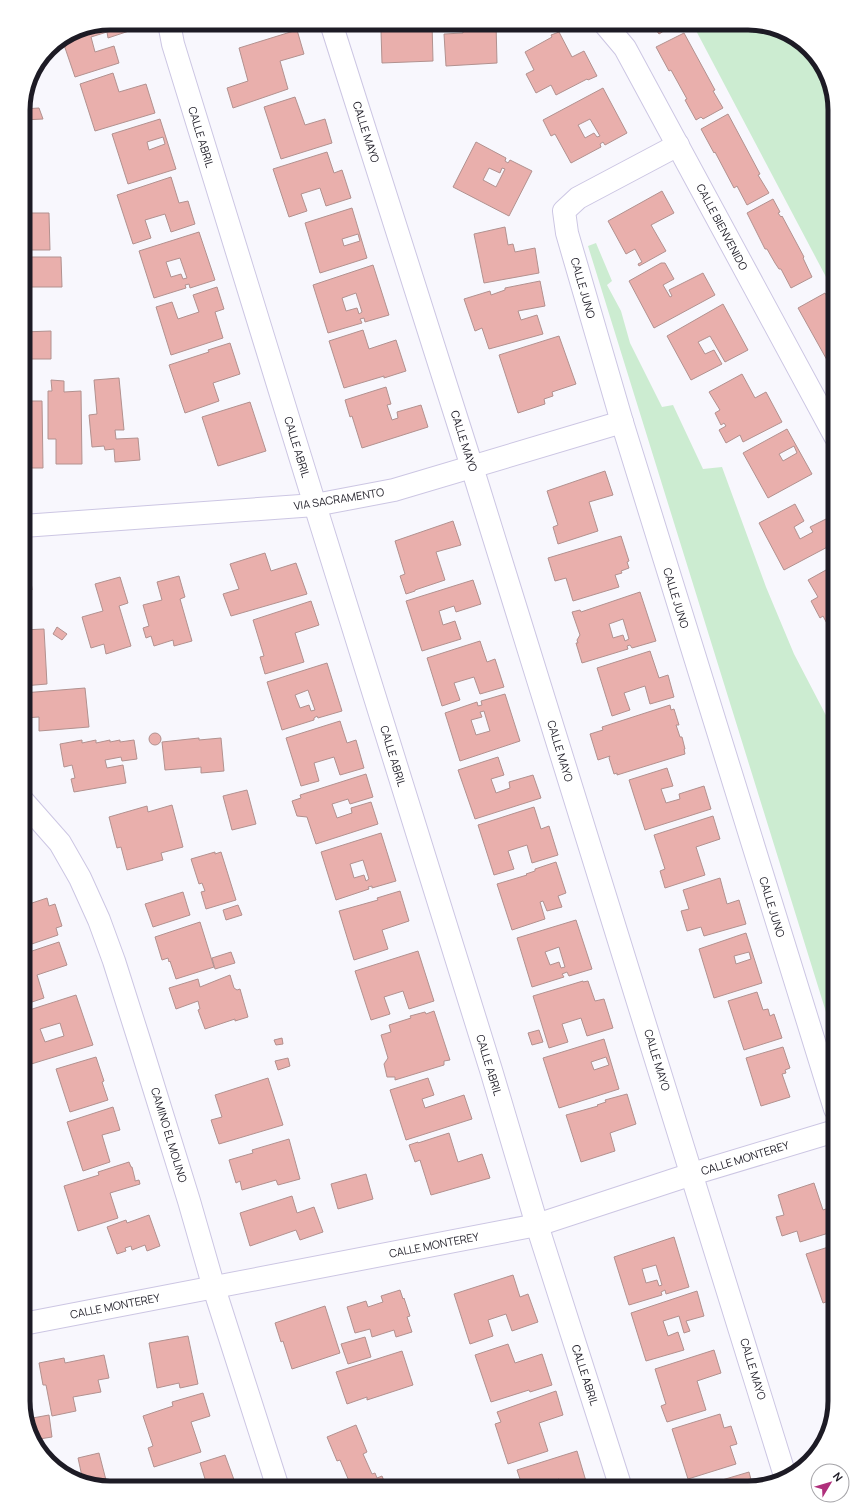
<svg xmlns="http://www.w3.org/2000/svg" width="858" height="1511" font-family="Manrope,sans-serif">
<rect width="100%" height="100%" fill="#f8f7fd"/>
<g fill="#ccecd1">
<path d="M 692,23 L 754,23 L 797,38 L 826,72 L 835,110 L 835,294 Z"/>
<path d="M 596,243 L 612,281 L 607,285 L 621,311 L 630,343 L 662,407 L 673,405 L 703,469 L 722,467 L 766,587 L 794,654 L 831,725 L 835,737 L 835,1041 L 588,246 Z"/>
</g>
<g fill="#e9afac" stroke="#b2918f" fill-rule="evenodd">
<path d="M 110,23 L 130,23 L 132,30 L 108,38 L 107,32 L 91,37 L 95,52 L 114,46 L 119,63 L 75,77 L 62,39 L 77,30 Z"/>
<path d="M 407,23 L 432,23 L 433,61 L 382,63 L 381,31 L 399,30 L 399,29 L 407,28 Z"/>
<path d="M 471,23 L 496,23 L 497,63 L 446,66 L 444,34 L 463,33 L 463,30 L 471,29 Z"/>
<path d="M 651,23 L 676,23 L 659,34 Z"/>
<path d="M 297,30 L 304,54 L 280,61 L 288,89 L 233,108 L 227,88 L 248,81 L 239,48 Z"/>
<path d="M 559,32 L 572,57 L 584,51 L 597,76 L 588,80 L 587,79 L 556,95 L 551,85 L 536,93 L 526,74 L 534,70 L 525,52 L 552,37 L 551,35 Z"/>
<path d="M 684,33 L 715,90 L 713,91 L 723,108 L 703,119 L 701,117 L 696,120 L 685,100 L 687,99 L 671,70 L 669,71 L 656,47 Z"/>
<path d="M 113,73 L 119,92 L 146,84 L 155,113 L 95,131 L 80,84 Z"/>
<path d="M 603,88 L 627,133 L 605,145 L 603,142 L 600,144 L 601,147 L 571,163 L 555,134 L 551,136 L 543,120 ZM 590,119 L 600,136 L 597,137 L 594,133 L 585,138 L 578,125 Z"/>
<path d="M 295,97 L 305,125 L 325,119 L 332,143 L 281,159 L 264,107 Z"/>
<path d="M 39,108 L 43,119 L 23,120 L 23,109 Z"/>
<path d="M 728,114 L 760,174 L 758,175 L 769,193 L 747,205 L 737,186 L 734,188 L 715,152 L 714,153 L 701,129 Z"/>
<path d="M 160,119 L 176,169 L 128,184 L 112,134 ZM 163,137 L 165,144 L 149,150 L 147,142 Z"/>
<path d="M 476,142 L 506,158 L 505,161 L 508,163 L 510,160 L 532,171 L 509,216 L 453,187 ZM 489,168 L 500,173 L 502,168 L 505,169 L 496,187 L 483,180 Z"/>
<path d="M 327,152 L 334,173 L 342,170 L 351,198 L 326,206 L 320,188 L 301,194 L 307,211 L 289,217 L 273,169 Z"/>
<path d="M 171,177 L 179,203 L 188,201 L 195,224 L 171,232 L 165,214 L 145,220 L 151,238 L 133,244 L 117,195 Z"/>
<path d="M 662,191 L 674,213 L 651,225 L 666,251 L 639,266 L 638,264 L 642,262 L 635,249 L 626,254 L 608,221 Z"/>
<path d="M 773,199 L 780,212 L 778,213 L 781,217 L 782,216 L 804,257 L 803,258 L 812,277 L 791,288 L 781,269 L 779,269 L 775,263 L 767,249 L 765,249 L 747,213 Z"/>
<path d="M 352,208 L 367,258 L 320,273 L 305,223 ZM 358,234 L 360,241 L 344,246 L 342,239 Z"/>
<path d="M 23,213 L 49,213 L 50,250 L 23,250 Z"/>
<path d="M 505,227 L 508,245 L 513,244 L 515,252 L 535,248 L 539,273 L 484,283 L 474,234 Z"/>
<path d="M 199,232 L 215,280 L 190,288 L 189,284 L 185,285 L 186,288 L 154,298 L 139,251 ZM 180,258 L 187,278 L 183,279 L 181,274 L 171,277 L 166,262 Z"/>
<path d="M 23,257 L 61,257 L 62,287 L 23,287 Z"/>
<path d="M 661,263 L 665,263 L 674,279 L 663,285 L 670,297 L 672,296 L 669,290 L 703,273 L 715,295 L 654,328 L 629,281 Z"/>
<path d="M 373,265 L 389,315 L 365,322 L 364,318 L 360,319 L 362,323 L 328,333 L 313,285 ZM 356,293 L 362,312 L 359,314 L 357,308 L 346,311 L 342,298 Z"/>
<path d="M 540,281 L 545,306 L 518,311 L 521,320 L 537,315 L 543,334 L 489,349 L 482,328 L 475,331 L 464,299 L 490,291 L 491,295 L 505,290 L 505,288 Z"/>
<path d="M 217,287 L 224,309 L 215,312 L 223,338 L 171,355 L 156,307 L 172,302 L 178,319 L 199,312 L 193,295 Z"/>
<path d="M 825,293 L 835,311 L 835,367 L 830,359 L 827,360 L 798,308 Z"/>
<path d="M 23,295 L 28,295 L 29,326 L 23,326 Z"/>
<path d="M 723,304 L 748,350 L 725,362 L 710,336 L 698,342 L 705,354 L 714,350 L 722,364 L 691,380 L 667,336 Z"/>
<path d="M 363,330 L 369,349 L 396,340 L 406,371 L 384,378 L 384,376 L 344,388 L 329,341 Z"/>
<path d="M 51,331 L 51,359 L 23,359 L 23,332 Z"/>
<path d="M 559,336 L 576,384 L 552,392 L 553,396 L 544,399 L 545,404 L 518,413 L 499,355 Z"/>
<path d="M 230,343 L 240,374 L 213,383 L 219,401 L 185,413 L 169,365 L 209,352 L 208,350 Z"/>
<path d="M 742,374 L 755,398 L 766,392 L 782,422 L 743,442 L 740,435 L 726,443 L 719,430 L 726,426 L 724,423 L 721,425 L 715,413 L 720,410 L 709,392 Z"/>
<path d="M 119,378 L 124,430 L 115,430 L 116,439 L 138,438 L 140,460 L 115,462 L 114,449 L 105,450 L 104,446 L 92,447 L 89,415 L 97,414 L 94,380 Z"/>
<path d="M 51,380 L 64,381 L 64,392 L 81,391 L 82,464 L 56,464 L 56,439 L 48,439 L 48,391 L 52,391 Z"/>
<path d="M 386,387 L 391,404 L 387,405 L 392,420 L 398,418 L 397,412 L 421,405 L 428,427 L 362,448 L 352,416 L 350,417 L 345,400 Z"/>
<path d="M 23,401 L 42,401 L 43,468 L 23,468 Z"/>
<path d="M 250,402 L 266,451 L 218,466 L 202,417 Z"/>
<path d="M 787,429 L 812,474 L 768,498 L 743,453 ZM 794,446 L 797,453 L 783,461 L 779,454 Z"/>
<path d="M 605,471 L 613,495 L 589,502 L 598,531 L 558,544 L 553,527 L 558,525 L 547,491 Z"/>
<path d="M 795,504 L 804,521 L 794,527 L 800,539 L 813,532 L 810,527 L 834,515 L 835,543 L 784,570 L 759,523 Z"/>
<path d="M 453,521 L 461,545 L 436,552 L 445,580 L 415,590 L 415,591 L 406,594 L 400,576 L 405,574 L 395,541 Z"/>
<path d="M 621,536 L 629,561 L 627,562 L 629,568 L 621,571 L 622,573 L 615,575 L 619,587 L 573,601 L 566,578 L 555,581 L 548,558 Z"/>
<path d="M 265,553 L 271,571 L 296,563 L 307,594 L 231,616 L 223,594 L 239,589 L 230,564 Z"/>
<path d="M 835,565 L 835,629 L 831,631 L 823,616 L 820,618 L 811,601 L 818,597 L 808,580 Z"/>
<path d="M 30,571 L 32,590 L 23,591 L 23,572 Z"/>
<path d="M 179,576 L 185,597 L 180,599 L 192,641 L 174,646 L 173,640 L 154,646 L 151,636 L 146,638 L 143,628 L 149,626 L 143,605 L 162,600 L 157,582 Z"/>
<path d="M 120,577 L 128,603 L 119,606 L 131,646 L 106,654 L 104,644 L 91,648 L 82,617 L 103,611 L 95,584 Z"/>
<path d="M 473,580 L 481,604 L 456,612 L 454,606 L 439,611 L 443,625 L 455,621 L 461,639 L 422,651 L 406,601 Z"/>
<path d="M 640,592 L 656,641 L 632,648 L 630,645 L 627,646 L 628,649 L 582,663 L 576,643 L 578,643 L 577,640 L 580,635 L 572,612 L 580,610 L 581,612 ZM 623,619 L 629,639 L 625,641 L 623,635 L 613,638 L 609,624 Z"/>
<path d="M 311,601 L 319,625 L 295,633 L 304,662 L 265,674 L 260,657 L 264,656 L 253,620 Z"/>
<path d="M 57,627 L 67,634 L 62,640 L 53,634 Z"/>
<path d="M 44,629 L 47,684 L 23,686 L 23,630 Z"/>
<path d="M 480,641 L 487,662 L 495,659 L 504,687 L 480,694 L 474,677 L 454,683 L 460,700 L 442,706 L 427,658 Z"/>
<path d="M 650,651 L 659,678 L 668,675 L 674,697 L 650,704 L 645,686 L 624,693 L 630,710 L 612,716 L 597,668 Z"/>
<path d="M 327,663 L 342,711 L 318,718 L 317,716 L 314,718 L 314,720 L 282,730 L 267,682 ZM 308,690 L 315,710 L 311,711 L 309,705 L 300,708 L 295,695 Z"/>
<path d="M 85,688 L 89,727 L 39,731 L 39,717 L 23,718 L 23,693 Z"/>
<path d="M 505,694 L 520,741 L 460,761 L 445,713 L 477,702 L 478,706 L 482,705 L 481,701 ZM 484,711 L 490,731 L 476,735 L 471,720 L 482,717 L 480,712 Z"/>
<path d="M 670,705 L 671,710 L 674,709 L 679,725 L 676,725 L 680,737 L 682,737 L 685,749 L 684,749 L 685,754 L 617,775 L 617,773 L 614,774 L 609,758 L 610,756 L 598,760 L 590,734 L 603,730 L 602,727 Z"/>
<path d="M 340,721 L 347,743 L 356,740 L 364,768 L 340,775 L 334,757 L 314,763 L 319,781 L 301,786 L 286,738 Z"/>
<circle cx="155" cy="739" r="6"/>
<path d="M 199,738 L 199,740 L 221,738 L 224,771 L 201,773 L 201,767 L 165,770 L 162,742 Z"/>
<path d="M 82,740 L 82,743 L 96,740 L 96,743 L 110,740 L 110,742 L 120,740 L 120,742 L 134,740 L 137,759 L 122,761 L 121,757 L 105,760 L 107,768 L 123,765 L 126,783 L 74,792 L 71,779 L 75,778 L 72,765 L 64,767 L 60,744 Z"/>
<path d="M 498,757 L 504,775 L 491,779 L 496,793 L 510,788 L 509,782 L 533,775 L 541,798 L 475,819 L 458,770 Z"/>
<path d="M 667,768 L 673,786 L 661,789 L 666,803 L 680,799 L 679,794 L 704,786 L 711,809 L 645,830 L 629,780 Z"/>
<path d="M 366,774 L 373,797 L 350,804 L 348,799 L 332,804 L 337,818 L 352,813 L 351,808 L 371,802 L 378,824 L 316,844 L 307,817 L 297,816 L 292,801 L 301,798 L 300,795 Z"/>
<path d="M 247,790 L 256,824 L 232,830 L 223,796 Z"/>
<path d="M 172,805 L 183,847 L 161,853 L 163,860 L 127,870 L 121,847 L 117,848 L 109,817 L 147,806 L 148,812 Z"/>
<path d="M 534,807 L 541,829 L 549,826 L 558,855 L 532,863 L 527,845 L 508,851 L 514,869 L 494,875 L 478,825 Z"/>
<path d="M 713,816 L 720,839 L 696,847 L 705,875 L 665,888 L 660,871 L 665,869 L 654,835 Z"/>
<path d="M 381,833 L 396,881 L 372,888 L 372,886 L 368,887 L 369,889 L 336,900 L 321,852 ZM 363,860 L 369,879 L 366,881 L 364,875 L 354,878 L 350,864 Z"/>
<path d="M 215,852 L 215,854 L 221,852 L 236,900 L 206,909 L 201,892 L 205,891 L 202,883 L 199,884 L 191,859 Z"/>
<path d="M 556,862 L 566,893 L 558,896 L 562,907 L 547,911 L 543,901 L 540,902 L 545,919 L 512,930 L 497,884 L 527,875 L 526,874 L 535,871 L 535,869 Z"/>
<path d="M 720,878 L 727,904 L 739,900 L 746,924 L 704,936 L 701,927 L 687,931 L 681,911 L 689,909 L 683,890 Z"/>
<path d="M 400,891 L 409,921 L 382,930 L 388,949 L 354,960 L 339,911 L 378,900 L 377,898 Z"/>
<path d="M 183,892 L 190,915 L 153,927 L 145,904 Z"/>
<path d="M 47,898 L 49,906 L 55,904 L 62,926 L 56,928 L 58,935 L 23,947 L 23,906 Z"/>
<path d="M 238,905 L 242,915 L 226,920 L 223,910 Z"/>
<path d="M 576,920 L 592,969 L 569,976 L 567,972 L 562,974 L 564,977 L 532,987 L 517,938 ZM 559,947 L 565,967 L 561,968 L 559,962 L 550,965 L 545,952 Z"/>
<path d="M 200,922 L 214,967 L 176,979 L 170,961 L 169,962 L 168,958 L 162,960 L 155,937 Z"/>
<path d="M 746,933 L 762,983 L 714,998 L 699,949 ZM 749,952 L 751,959 L 736,964 L 734,956 Z"/>
<path d="M 59,942 L 67,965 L 37,975 L 44,998 L 23,1005 L 23,954 Z"/>
<path d="M 418,951 L 434,1001 L 409,1009 L 403,991 L 384,997 L 390,1014 L 371,1020 L 355,971 Z"/>
<path d="M 231,952 L 235,963 L 215,969 L 212,958 Z"/>
<path d="M 230,975 L 234,988 L 237,990 L 240,989 L 248,1017 L 235,1021 L 235,1019 L 205,1029 L 198,1010 L 200,1009 L 198,1001 L 176,1009 L 169,988 L 198,979 L 200,987 Z"/>
<path d="M 583,981 L 583,982 L 588,981 L 595,1001 L 604,999 L 613,1028 L 587,1036 L 581,1018 L 562,1024 L 568,1042 L 549,1048 L 533,996 Z"/>
<path d="M 757,992 L 763,1010 L 768,1009 L 770,1016 L 774,1014 L 782,1038 L 744,1050 L 728,1001 Z"/>
<path d="M 76,995 L 93,1045 L 28,1065 L 23,1052 L 23,1012 ZM 60,1023 L 64,1036 L 45,1042 L 40,1029 Z"/>
<path d="M 434,1011 L 450,1060 L 444,1061 L 444,1065 L 395,1080 L 395,1077 L 387,1077 L 384,1064 L 388,1058 L 381,1035 L 391,1032 L 389,1025 L 411,1018 L 410,1016 L 425,1012 L 426,1014 Z"/>
<path d="M 539,1030 L 543,1042 L 532,1045 L 528,1033 Z"/>
<path d="M 282,1038 L 283,1044 L 276,1045 L 274,1040 Z"/>
<path d="M 604,1039 L 619,1089 L 559,1108 L 543,1058 ZM 606,1057 L 609,1065 L 594,1070 L 591,1062 Z"/>
<path d="M 783,1047 L 790,1068 L 785,1070 L 786,1073 L 782,1074 L 790,1097 L 761,1106 L 746,1058 Z"/>
<path d="M 96,1057 L 104,1081 L 102,1082 L 108,1100 L 70,1112 L 56,1069 Z"/>
<path d="M 288,1058 L 290,1066 L 278,1070 L 275,1061 Z"/>
<path d="M 268,1078 L 283,1125 L 219,1144 L 211,1120 L 222,1117 L 215,1095 Z"/>
<path d="M 428,1078 L 434,1095 L 422,1099 L 425,1108 L 464,1095 L 472,1119 L 406,1140 L 390,1090 Z"/>
<path d="M 627,1094 L 636,1124 L 610,1133 L 615,1151 L 581,1162 L 566,1115 L 598,1106 L 597,1105 L 606,1102 L 605,1100 Z"/>
<path d="M 113,1107 L 120,1130 L 102,1135 L 110,1162 L 83,1171 L 67,1122 Z"/>
<path d="M 449,1133 L 458,1162 L 482,1154 L 490,1178 L 431,1195 L 420,1160 L 415,1162 L 409,1145 L 418,1142 L 418,1143 Z"/>
<path d="M 289,1139 L 300,1179 L 278,1185 L 276,1180 L 242,1190 L 240,1181 L 236,1183 L 229,1160 L 253,1153 L 252,1150 Z"/>
<path d="M 129,1162 L 131,1167 L 132,1167 L 135,1179 L 135,1181 L 139,1180 L 140,1184 L 110,1193 L 118,1218 L 78,1231 L 64,1186 L 99,1175 L 98,1172 Z"/>
<path d="M 366,1174 L 373,1199 L 338,1209 L 331,1184 Z"/>
<path d="M 814,1183 L 823,1210 L 834,1206 L 835,1231 L 800,1242 L 797,1231 L 782,1236 L 776,1217 L 784,1215 L 778,1195 Z"/>
<path d="M 292,1196 L 297,1213 L 314,1207 L 323,1232 L 300,1240 L 296,1230 L 250,1246 L 240,1213 Z"/>
<path d="M 149,1215 L 160,1246 L 147,1251 L 145,1245 L 132,1250 L 131,1246 L 125,1248 L 126,1251 L 117,1254 L 107,1227 L 126,1220 L 127,1223 Z"/>
<path d="M 674,1237 L 689,1287 L 666,1294 L 665,1290 L 661,1292 L 662,1295 L 629,1305 L 614,1257 ZM 656,1265 L 662,1285 L 659,1286 L 657,1280 L 646,1283 L 642,1269 Z"/>
<path d="M 835,1245 L 835,1299 L 823,1303 L 806,1254 Z"/>
<path d="M 513,1275 L 520,1297 L 528,1294 L 538,1322 L 512,1331 L 506,1314 L 488,1320 L 493,1336 L 470,1344 L 454,1294 Z"/>
<path d="M 400,1290 L 403,1299 L 404,1298 L 410,1316 L 407,1317 L 412,1332 L 396,1337 L 394,1330 L 372,1337 L 370,1329 L 355,1333 L 347,1307 L 366,1301 L 368,1307 L 383,1302 L 381,1296 Z"/>
<path d="M 697,1291 L 704,1316 L 686,1321 L 690,1331 L 684,1333 L 679,1316 L 663,1321 L 668,1336 L 678,1332 L 684,1350 L 646,1361 L 631,1313 Z"/>
<path d="M 325,1306 L 340,1353 L 292,1369 L 283,1341 L 281,1342 L 275,1323 Z"/>
<path d="M 835,1313 L 835,1343 L 833,1337 L 835,1336 L 828,1315 Z"/>
<path d="M 188,1336 L 198,1384 L 180,1388 L 179,1383 L 157,1388 L 149,1343 Z"/>
<path d="M 365,1337 L 371,1357 L 348,1364 L 341,1344 Z"/>
<path d="M 508,1344 L 515,1363 L 542,1354 L 552,1385 L 530,1392 L 529,1390 L 491,1402 L 475,1355 Z"/>
<path d="M 714,1350 L 721,1373 L 697,1381 L 706,1410 L 667,1422 L 661,1406 L 666,1404 L 655,1369 Z"/>
<path d="M 402,1351 L 413,1385 L 367,1400 L 367,1397 L 347,1404 L 336,1372 Z"/>
<path d="M 104,1355 L 109,1378 L 98,1380 L 101,1392 L 73,1397 L 76,1411 L 52,1416 L 46,1385 L 43,1385 L 39,1363 L 64,1358 L 65,1363 Z"/>
<path d="M 835,1376 L 835,1396 L 829,1378 Z"/>
<path d="M 556,1391 L 563,1415 L 539,1423 L 548,1451 L 508,1464 L 495,1424 L 501,1422 L 497,1412 Z"/>
<path d="M 203,1393 L 210,1416 L 191,1422 L 201,1452 L 154,1467 L 148,1448 L 153,1446 L 143,1416 L 173,1406 L 172,1402 Z"/>
<path d="M 720,1414 L 724,1428 L 731,1426 L 737,1444 L 730,1446 L 736,1464 L 688,1479 L 672,1429 Z"/>
<path d="M 49,1415 L 52,1437 L 33,1440 L 27,1419 Z"/>
<path d="M 356,1425 L 367,1452 L 363,1454 L 372,1474 L 375,1473 L 377,1478 L 382,1476 L 387,1488 L 352,1488 L 340,1460 L 337,1461 L 327,1437 Z"/>
<path d="M 577,1451 L 588,1488 L 562,1488 L 559,1479 L 546,1484 L 547,1488 L 523,1488 L 517,1470 Z"/>
<path d="M 99,1453 L 107,1484 L 100,1486 L 83,1481 L 78,1458 Z"/>
<path d="M 225,1455 L 237,1488 L 202,1488 L 200,1484 L 206,1482 L 200,1463 Z"/>
<path d="M 749,1472 L 753,1487 L 695,1488 Z"/>
</g>
<g fill="none" stroke-linecap="round" stroke-linejoin="round">
<defs>
<g id="minor">
<path d="M 169,23 L 173,44 L 315,505 L 491,1070 L 537,1225 L 621,1488"/>
<path d="M 331,23 L 472,467 L 786,1479"/>
<path d="M 604,23 L 625,48 L 835,436"/>
<path d="M 678,145 L 578,198 L 564,211 L 567,233 L 622,422 L 835,1109"/>
<path d="M 23,526 L 315,505 L 394,490 L 622,422"/>
<path d="M 23,801 L 60,843 L 80,878 L 99,920 L 114,961 L 140,1043 L 189,1201 L 214,1288 L 278,1488"/>
<path d="M 23,1324 L 537,1225 L 692,1174 L 835,1131"/>
</g>
</defs>
<use href="#minor" stroke="#ccc6e3" stroke-width="24"/>
<use href="#minor" stroke="#fff" stroke-width="22"/>
</g>
<g text-anchor="middle" stroke-width="3.5" stroke-linejoin="round" paint-order="stroke">
<g font-size="11" fill="#1d1b25" stroke="#fff">
<text transform="translate(366 132) rotate(72)" y="4">CALLE MAYO</text>
<text transform="translate(201 137) rotate(73)" y="4">CALLE ABRIL</text>
<text transform="translate(722 227) rotate(62)" y="4">CALLE BIENVENIDO</text>
<text transform="translate(583 288) rotate(74)" y="4">CALLE JUNO</text>
<text transform="translate(464 441) rotate(72)" y="4">CALLE MAYO</text>
<text transform="translate(297 447) rotate(73)" y="4">CALLE ABRIL</text>
<text transform="translate(339 499) rotate(-9)" y="4">VIA SACRAMENTO</text>
<text transform="translate(676 598) rotate(73)" y="4">CALLE JUNO</text>
<text transform="translate(560 751) rotate(73)" y="4">CALLE MAYO</text>
<text transform="translate(393 756) rotate(73)" y="4">CALLE ABRIL</text>
<text transform="translate(772 907) rotate(73)" y="4">CALLE JUNO</text>
<text transform="translate(657 1060) rotate(73)" y="4">CALLE MAYO</text>
<text transform="translate(489 1065) rotate(73)" y="4">CALLE ABRIL</text>
<text transform="translate(169 1135) rotate(73)" y="4">CAMINO EL MOLINO</text>
<text transform="translate(745 1158) rotate(-17)" y="4">CALLE MONTEREY</text>
<text transform="translate(434 1245) rotate(-11)" y="4">CALLE MONTEREY</text>
<text transform="translate(115 1306) rotate(-11)" y="4">CALLE MONTEREY</text>
<text transform="translate(753 1369) rotate(73)" y="4">CALLE MAYO</text>
<text transform="translate(585 1375) rotate(72)" y="4">CALLE ABRIL</text>
</g>
</g>
<path d="M0 0H858V1511H0ZM110 30H748A80 80 0 0 1 828 110V1401A80 80 0 0 1 748 1481H110A80 80 0 0 1 30 1401V110A80 80 0 0 1 110 30Z" fill="#fff" fill-rule="evenodd"/>
<path fill="none" stroke="#1d1b25" stroke-width="5" d="M110 30H748A80 80 0 0 1 828 110V1401A80 80 0 0 1 748 1481H110A80 80 0 0 1 30 1401V110A80 80 0 0 1 110 30Z"/>
<g transform="translate(830 1483) rotate(52)"><circle r="19" fill="#ffffff" stroke="#a5a4a8"/>
<path d="M0-3L7 15L0 10L-7 15Z" fill="#af2f7b"/>
<text y="-6" font-size="11" font-weight="bold" text-anchor="middle" fill="#1d1b25">N</text>
</g>
</svg>
